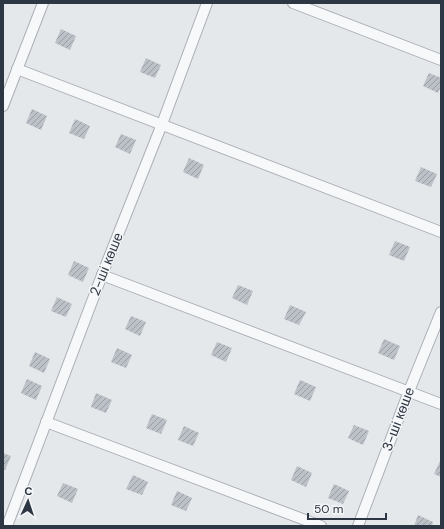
<svg xmlns="http://www.w3.org/2000/svg" width="444" height="529" font-family="'DM Sans',sans-serif">
<defs>
<pattern id="building-hatch" width="6" height="6" patternUnits="userSpaceOnUse"><rect width="6" height="6" fill="#bcc1c8"/><path d="M-1 1l2-2M0 6l6-6M5 7l2-2" fill="none" stroke="#999ea4"/></pattern>
</defs>
<rect width="100%" height="100%" fill="#e5e8eb"/>
<g fill="url(#building-hatch)">
<path d="M 61,29 L 76,36 L 70,50 L 55,43 Z"/>
<path d="M 146,58 L 161,65 L 155,78 L 140,72 Z"/>
<path d="M 429,73 L 441,78 L 441,86 L 438,93 L 423,86 Z"/>
<path d="M 32,109 L 47,116 L 41,130 L 26,123 Z"/>
<path d="M 75,119 L 90,126 L 84,139 L 69,133 Z"/>
<path d="M 121,134 L 136,140 L 130,154 L 115,147 Z"/>
<path d="M 189,158 L 204,165 L 198,179 L 183,172 Z"/>
<path d="M 421,167 L 437,174 L 431,187 L 415,181 Z"/>
<path d="M 395,241 L 410,247 L 404,261 L 389,255 Z"/>
<path d="M 74,261 L 89,268 L 83,282 L 68,275 Z"/>
<path d="M 238,285 L 253,291 L 247,305 L 232,298 Z"/>
<path d="M 57,297 L 72,304 L 66,317 L 51,311 Z"/>
<path d="M 290,305 L 306,312 L 299,325 L 284,319 Z"/>
<path d="M 131,316 L 146,322 L 140,336 L 125,329 Z"/>
<path d="M 384,339 L 400,346 L 394,360 L 378,353 Z"/>
<path d="M 217,342 L 232,348 L 226,362 L 211,355 Z"/>
<path d="M 117,348 L 132,355 L 126,368 L 111,362 Z"/>
<path d="M 35,352 L 50,359 L 44,373 L 29,366 Z"/>
<path d="M 27,379 L 42,386 L 36,400 L 21,393 Z"/>
<path d="M 300,380 L 316,387 L 310,401 L 294,394 Z"/>
<path d="M 96,393 L 112,400 L 106,413 L 91,407 Z"/>
<path d="M 152,414 L 167,420 L 161,434 L 146,428 Z"/>
<path d="M 354,425 L 369,431 L 363,445 L 348,438 Z"/>
<path d="M 184,426 L 199,433 L 193,446 L 178,440 Z"/>
<path d="M 3,453 L 11,456 L 5,470 L 3,469 Z"/>
<path d="M 440,461 L 441,461 L 441,477 L 434,474 Z"/>
<path d="M 297,466 L 312,473 L 306,487 L 291,480 Z"/>
<path d="M 133,475 L 148,482 L 142,495 L 126,489 Z"/>
<path d="M 63,483 L 78,489 L 72,503 L 57,496 Z"/>
<path d="M 334,484 L 349,491 L 343,504 L 328,498 Z"/>
<path d="M 177,491 L 192,498 L 186,511 L 171,505 Z"/>
<path d="M 418,515 L 433,522 L 432,526 L 414,526 Z"/>
</g>
<g fill="none" stroke-linecap="round" stroke-linejoin="round">
<defs>
<g id="minor">
<path d="M 293,3 L 441,60"/>
<path d="M 17,69 L 441,232"/>
<path d="M 3,106 L 43,3"/>
<path d="M 102,275 L 441,404"/>
<path d="M 46,422 L 321,526"/>
<path d="M 7,526 L 102,275 L 162,124 L 207,3"/>
<path d="M 358,526 L 409,391 L 441,312"/>
</g>
</defs>
<use href="#minor" stroke="#aaafb5" stroke-width="12"/>
<use href="#minor" stroke="#f7f8fa" stroke-width="10"/>
</g>
<g text-anchor="middle" stroke-width="3" stroke-linejoin="round" paint-order="stroke">
<g font-size="14" fill="#2d3643" stroke="#f4f6f8">
<text transform="translate(106 264) rotate(-68)" y="5">2-ші көше</text>
<text transform="translate(398 419) rotate(-69)" y="5">3-ші көше</text>
</g>
</g>
<rect width="444" height="529" fill="none" stroke="#2d3643" stroke-width="8"/>
<g transform="translate(28 501) rotate(3)" stroke="#f4f6f8" stroke-width="3" paint-order="stroke">
<path d="M0-3L7 15L0 10L-7 15Z" fill="#2d3643"/>
<text y="-6" font-size="11" font-weight="bold" text-anchor="middle" fill="#2d3643">С</text>
</g>
<path d="M308 513v6h78v-6" fill="none" stroke="#2d3643" stroke-width="2"/>
<text x="314" y="513" font-size="12" fill="#2d3643" stroke="#f4f6f8" stroke-width="3" paint-order="stroke">50 m</text>
</svg>
